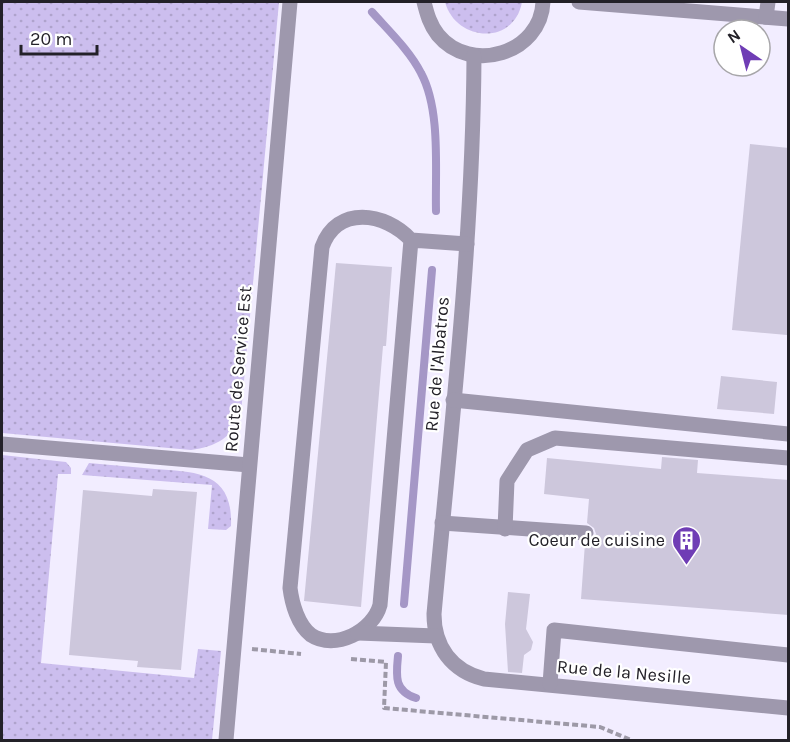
<svg xmlns="http://www.w3.org/2000/svg" width="790" height="742" font-family="Karla,sans-serif">
<defs>
<pattern id="grass-dots" width="8" height="8" patternUnits="userSpaceOnUse" patternTransform="scale(1.5)"><rect width="8" height="8" fill="#ccbeee"/><path d="M2 2h.1M6 6h.1" fill="none" stroke="#afa3cc" stroke-width="1.8" stroke-linecap="round"/></pattern>
</defs>
<rect width="100%" height="100%" fill="#f2edff"/>
<g fill="url(#grass-dots)">
<path d="M 2,2 L 279,2 L 241,413 C 234,437 215,447 191,450 L 2,433 Z"/>
<path d="M 445,2 L 522,2 C 514,46 456,42 445,2 Z"/>
<path d="M 2,455 L 66,462 L 71,468 L 71,474 L 58,474 L 41,663 L 194,678 L 198,649 L 221,651 L 212,740 L 2,740 Z"/>
<path d="M 89,463 C 111,465 133,467 155,469 C 197,472 233,472 231,526 L 226,530 L 208,529 L 212,485 L 82,475 Z"/>
</g>
<g fill="none" stroke-linecap="round" stroke-linejoin="round">
<g stroke="#a597c6" stroke-width="8">
<path d="M 372,12 C 389,31 410,51 421,73 C 441,110 435,170 436,211"/>
<path d="M 404,604 L 432,270"/>
<path d="M 398,656 C 396,676 394,691 416,698"/>
</g>
</g>
<g fill="#cdc7dc">
<path d="M 750,144 L 789,148 L 787,335 L 732,330 Z"/>
<path d="M 336,263 L 392,267 L 386,346 L 383,346 L 361,607 L 304,601 Z"/>
<path d="M 721,376 L 777,382 L 774,414 L 717,409 Z"/>
<path d="M 662,457 L 698,460 L 697,473 L 789,480 L 789,615 L 581,599 L 585,543 L 591,541 L 596,534 L 594,528 L 587,523 L 589,499 L 544,494 L 547,458 L 661,469 Z"/>
<path d="M 153,489 L 197,492 L 181,670 L 137,667 L 138,661 L 69,655 L 83,490 L 152,496 Z"/>
<path d="M 508,592 L 530,594 L 526,629 L 533,642 L 531,650 L 524,655 L 522,673 L 508,672 L 505,624 Z"/>
</g>
<g fill="none" stroke-linecap="round" stroke-linejoin="round">
<g stroke="#9d99a7" stroke-width="4" stroke-dasharray="6 3" stroke-linecap="butt">
<path d="M 252,649 L 301,654"/>
<path d="M 351,659 L 386,662 L 384,708 L 600,727 L 631,740"/>
</g>
<g stroke="#9e98ad" stroke-width="15">
<path d="M 424,2 C 427,14 430,25 438,35 C 471,75 541,53 543,2"/>
<path d="M 579,2 L 788,19"/>
<path d="M 766,17 L 768,2"/>
<path d="M 474,56 C 473,242 451,428 434,614 C 434,647 452,671 484,679 L 788,708"/>
<path d="M 411,240 L 380,605 C 373,631 335,651 311,635 C 298,625 292,604 290,588 L 322,247 C 337,205 385,212 411,240 L 467,244"/>
<path d="M 453,400 L 788,434"/>
<path d="M 2,444 L 249,465"/>
<path d="M 442,523 L 586,533"/>
<path d="M 505,529 L 507,481 L 527,450 L 555,438 L 788,458"/>
<path d="M 358,633 L 436,636"/>
<path d="M 550,684 L 554,630 L 788,655"/>
<path d="M 226,740 L 290,2"/>
</g>
</g>
<defs>
<symbol id="building-pin" viewBox="-11 -11 22 30"><path d="M0 17L-7.5 6A9.5 9.5 0 1 1 7.5 6Z" fill="#6f3db5" stroke="#fff"/><path d="M-4-6H4V6H1V3H-1V6H-4ZM-2.5-4.3h1.7v1.8h-1.7ZM.8-4.3h1.7v1.8H.8ZM-2.5-1h1.7V.8h-1.7ZM.8-1h1.7V.8H.8Z" fill="#fff"/></symbol>
</defs>
<g fill-rule="evenodd">
<use href="#building-pin" x="670" y="524" width="33" height="45"/>
</g>
<g text-anchor="middle" stroke-width="4.5" stroke-linejoin="round" paint-order="stroke">
<g font-size="18" fill="#232128" stroke="#fff">
<text transform="translate(437 364) rotate(-85)" y="6">Rue de l'Albatros</text>
<text transform="translate(238 369) rotate(-85)" y="6">Route de Service Est</text>
<text transform="translate(624 672) rotate(5)" y="6">Rue de la Nesille</text>
</g>
<g font-size="18" fill="#232128" stroke="#fff" text-anchor="end">
<text x="665" y="546">Coeur de cuisine</text>
</g>
</g>
<rect width="790" height="742" fill="none" stroke="#232128" stroke-width="6"/>
<g transform="translate(742 48) rotate(325)"><circle r="28" fill="#ffffff" stroke="#a7a6a9" stroke-width="1.5"/>
<path d="M0-4.5L10 22L0 15L-10 22Z" fill="#6f3db5"/>
<text y="-9" font-size="16" font-weight="bold" text-anchor="middle" fill="#232128">N</text>
</g>
<path d="M21 45v9h76v-9" fill="none" stroke="#232128" stroke-width="3"/>
<text x="30" y="45" font-size="18" fill="#232128" stroke="#ffffff" stroke-width="4.5" paint-order="stroke">20 m</text>
</svg>
